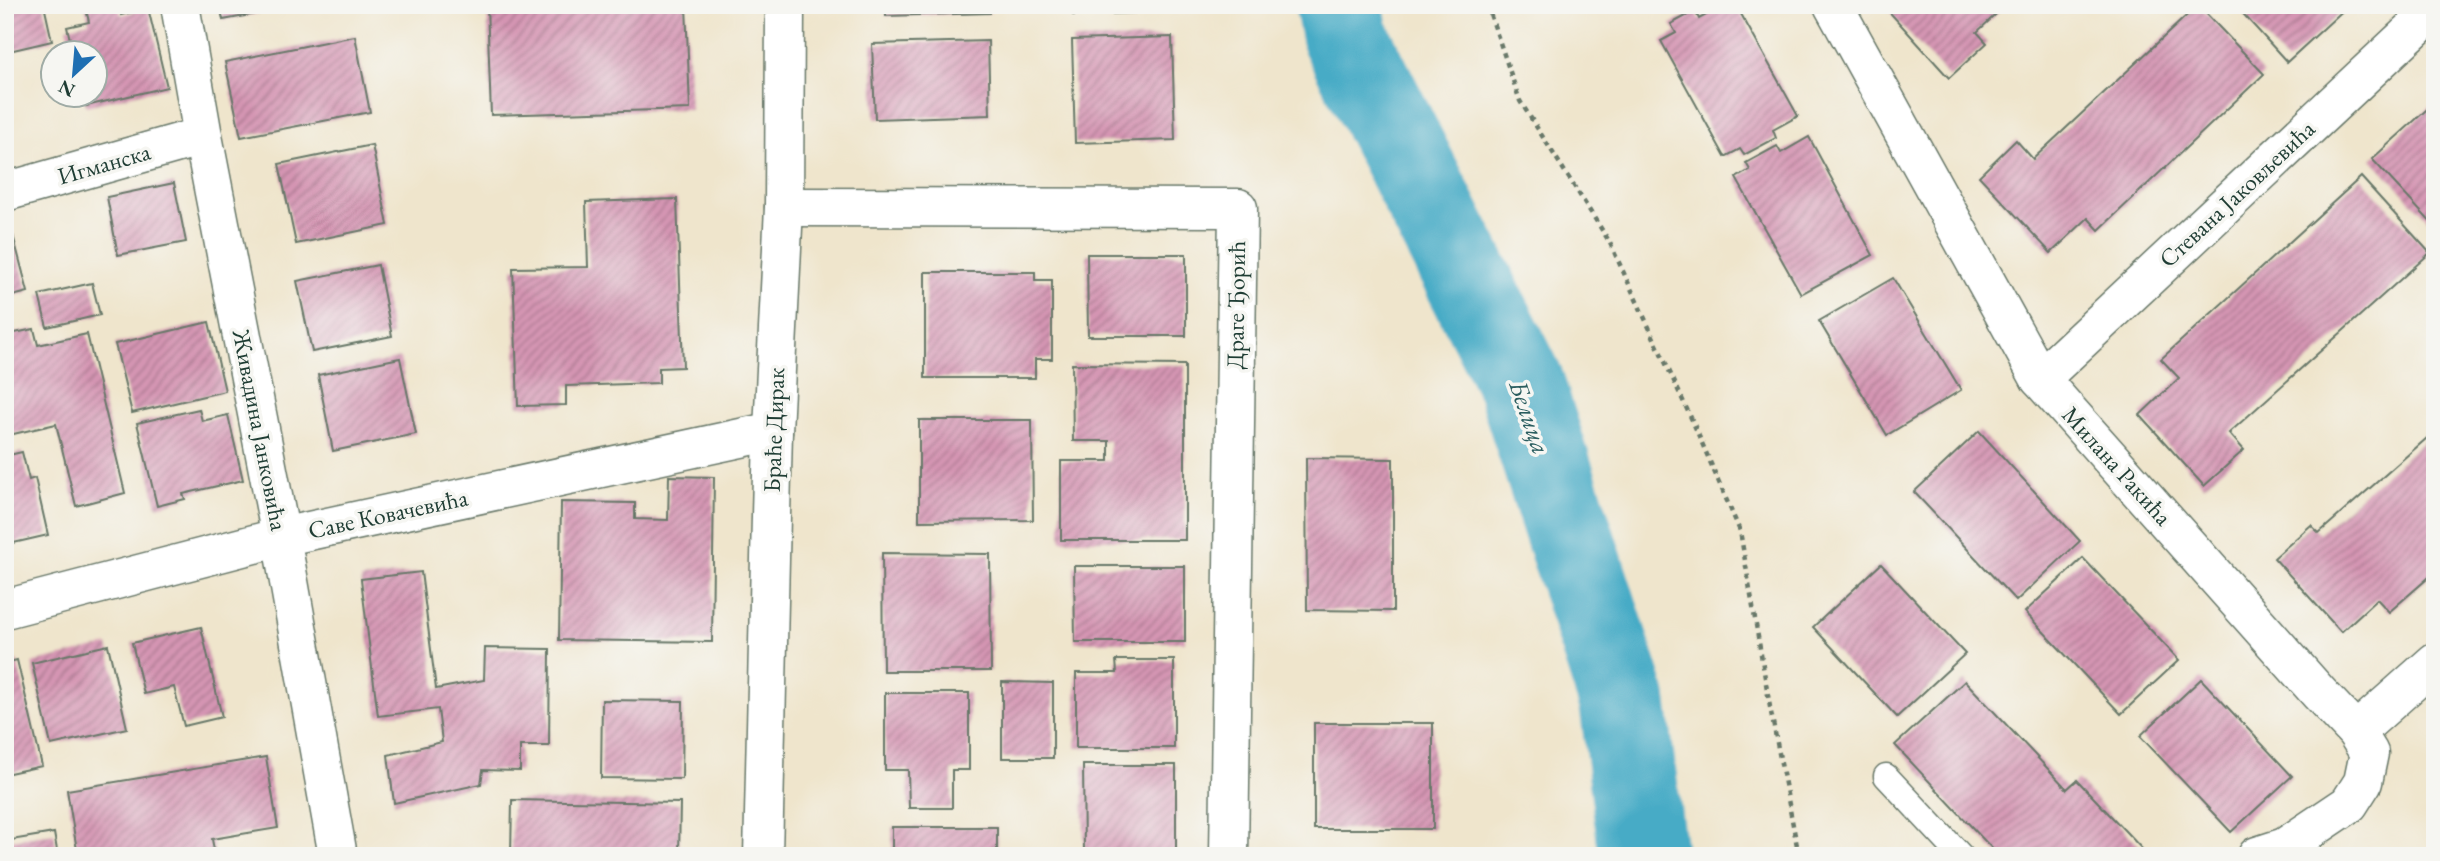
<svg xmlns="http://www.w3.org/2000/svg" width="2440" height="861" font-family="'EB Garamond',serif">
<defs>
<pattern id="building-hatch" width="6" height="6" patternUnits="userSpaceOnUse" patternTransform="scale(1.75)"><rect width="6" height="6" fill="#d595b3"/><path d="M-1 1l2-2M0 6l6-6M5 7l2-2" fill="none" stroke="#ac7b92"/></pattern>
</defs>
<rect width="100%" height="100%" fill="#f6f6f2"/>
<filter id="ink" filterUnits="userSpaceOnUse"><feTurbulence type="fractalNoise" baseFrequency=".0143" numOctaves="2"/><feDisplacementMap in="SourceGraphic" scale="14" xChannelSelector="R" yChannelSelector="G"/><feConvolveMatrix kernelMatrix="1 2 1 2 8 2 1 2 1" color-interpolation-filters="sRGB"/></filter>
<filter id="wash" filterUnits="userSpaceOnUse"><feTurbulence type="fractalNoise" baseFrequency=".00686" numOctaves="4" result="noise"/><feDisplacementMap in="SourceGraphic" scale="28" xChannelSelector="R" yChannelSelector="G"/><feGaussianBlur stdDeviation="1.57" result="paint"/><feColorMatrix in="noise" values="0 0 0 0 0 0 0 0 0 0 0 0 0 0 0 0 0 1.4 0 .05"/><feComposite in="paint" operator="in"/></filter>
<g filter="url(#wash)">
<rect width="100%" height="100%" fill="#efe5cc"/>
<g fill="none" stroke-linecap="round" stroke-linejoin="round">
<path stroke="#46abc6" stroke-width="88" d="M 1339,5 L 1345,36 L 1520,382 L 1623,701 L 1643,856"/>
</g>
<g id="blocks">
<g fill="url(#building-hatch)">
<path d="M 5,5 L 44,5 L 52,41 L 5,52 Z"/>
<path d="M 85,5 L 119,5 L 121,15 L 148,8 L 167,87 L 86,106 L 83,94 L 94,94 L 94,52 L 73,52 L 67,27 L 89,22 Z"/>
<path d="M 220,5 L 294,5 L 294,7 L 223,20 Z"/>
<path d="M 487,5 L 686,5 L 690,109 L 491,115 Z"/>
<path d="M 886,5 L 990,5 L 990,13 L 886,16 Z"/>
<path d="M 1072,5 L 1168,5 L 1169,12 L 1073,15 Z"/>
<path d="M 1725,5 L 1736,5 L 1798,116 L 1773,130 L 1776,138 L 1744,155 L 1740,149 L 1725,157 L 1661,41 L 1676,33 L 1671,24 L 1695,11 L 1699,19 Z"/>
<path d="M 1883,5 L 2006,5 L 1977,32 L 1987,43 L 1949,78 Z"/>
<path d="M 2198,5 L 2264,74 L 2099,230 L 2088,218 L 2051,253 L 1979,176 L 2016,140 L 2033,159 Z"/>
<path d="M 2235,5 L 2349,5 L 2287,62 Z"/>
<path d="M 355,36 L 370,112 L 241,137 L 225,62 Z"/>
<path d="M 1172,37 L 1175,140 L 1075,143 L 1072,40 Z"/>
<path d="M 988,41 L 990,115 L 875,119 L 872,44 Z"/>
<path d="M 2435,102 L 2435,227 L 2372,159 Z"/>
<path d="M 1809,137 L 1873,255 L 1801,294 L 1736,178 L 1750,170 L 1746,163 L 1777,146 L 1781,153 Z"/>
<path d="M 372,145 L 388,225 L 296,244 L 279,164 Z"/>
<path d="M 2361,177 L 2430,253 L 2229,433 L 2244,450 L 2204,486 L 2140,415 L 2179,378 L 2161,359 Z"/>
<path d="M 174,183 L 186,242 L 118,255 L 107,197 Z"/>
<path d="M 677,199 L 683,367 L 659,368 L 659,383 L 566,386 L 566,405 L 518,406 L 513,268 L 588,267 L 586,202 Z"/>
<path d="M 5,216 L 8,216 L 28,292 L 5,298 Z"/>
<path d="M 1087,254 L 1186,254 L 1186,336 L 1088,336 Z"/>
<path d="M 378,265 L 392,336 L 312,352 L 297,281 Z"/>
<path d="M 925,272 L 1035,272 L 1035,280 L 1052,280 L 1052,359 L 1035,359 L 1035,378 L 925,378 Z"/>
<path d="M 1893,278 L 1961,390 L 1887,435 L 1819,321 Z"/>
<path d="M 92,283 L 100,315 L 47,327 L 39,295 Z"/>
<path d="M 209,322 L 225,391 L 132,413 L 115,344 Z"/>
<path d="M 34,329 L 38,345 L 87,334 L 125,493 L 76,506 L 56,424 L 5,436 L 5,335 Z"/>
<path d="M 400,358 L 416,434 L 333,451 L 318,375 Z"/>
<path d="M 1072,364 L 1185,365 L 1185,540 L 1061,540 L 1061,461 L 1109,461 L 1109,441 L 1073,441 Z"/>
<path d="M 199,409 L 202,421 L 228,415 L 243,480 L 183,494 L 185,499 L 157,506 L 137,423 Z"/>
<path d="M 919,420 L 1032,420 L 1033,520 L 919,521 Z"/>
<path d="M 1979,431 L 2080,541 L 2016,601 L 1914,492 Z"/>
<path d="M 2435,431 L 2435,572 L 2389,612 L 2377,599 L 2341,632 L 2274,558 L 2311,525 L 2319,533 Z"/>
<path d="M 22,452 L 29,480 L 35,478 L 48,535 L 5,545 L 5,456 Z"/>
<path d="M 1306,458 L 1393,459 L 1393,611 L 1307,610 Z"/>
<path d="M 669,476 L 714,477 L 712,642 L 559,640 L 561,502 L 635,503 L 635,519 L 668,520 Z"/>
<path d="M 882,553 L 990,554 L 991,671 L 883,671 Z"/>
<path d="M 2083,558 L 2179,660 L 2121,714 L 2025,612 Z"/>
<path d="M 1881,564 L 1965,654 L 1897,717 L 1813,627 Z"/>
<path d="M 1074,566 L 1185,566 L 1185,642 L 1075,642 Z"/>
<path d="M 421,572 L 436,689 L 484,680 L 485,648 L 550,649 L 549,746 L 520,746 L 520,771 L 483,770 L 481,784 L 394,803 L 388,755 L 442,742 L 438,709 L 378,716 L 361,579 Z"/>
<path d="M 201,627 L 222,717 L 184,726 L 174,687 L 144,694 L 132,643 Z"/>
<path d="M 108,645 L 127,728 L 51,745 L 32,663 Z"/>
<path d="M 17,660 L 42,766 L 5,774 L 5,663 Z"/>
<path d="M 1116,660 L 1174,660 L 1174,748 L 1076,748 L 1076,673 L 1117,673 Z"/>
<path d="M 2201,679 L 2292,776 L 2231,832 L 2140,736 Z"/>
<path d="M 1965,681 L 2067,789 L 2077,780 L 2143,850 L 2136,856 L 1999,856 L 1895,745 Z"/>
<path d="M 1002,682 L 1053,683 L 1053,758 L 1002,758 Z"/>
<path d="M 885,693 L 969,693 L 969,770 L 952,770 L 952,808 L 909,808 L 908,770 L 885,770 Z"/>
<path d="M 602,700 L 683,701 L 682,779 L 601,778 Z"/>
<rect x="1314" y="723" width="119" height="106"/>
<path d="M 266,757 L 278,828 L 212,839 L 215,856 L 78,856 L 67,790 Z"/>
<path d="M 1083,765 L 1176,765 L 1176,852 L 1084,852 Z"/>
<path d="M 512,800 L 680,803 L 679,856 L 511,856 Z"/>
<rect x="892" y="827" width="105" height="29"/>
<path d="M 54,833 L 58,856 L 5,856 L 5,841 Z"/>
</g>
</g>
</g>
<g filter="url(#ink)">
<use href="#blocks" fill-opacity="0" stroke="#687869" stroke-width="2"/>
<g fill="none" stroke-linecap="round" stroke-linejoin="round">
<defs>
<path id="service" d="M 1886,776 L 1961,856"/>
<g id="minor">
<path d="M 180,5 L 203,136 L 281,537 L 338,856"/>
<path d="M 1833,5 L 2040,379 L 2319,693 L 2356,732 L 2369,753 L 2363,782 L 2349,804 L 2285,847 L 2257,856"/>
<path d="M 5,192 L 203,136"/>
<path d="M 784,207 L 1238,208 L 1229,856"/>
<path d="M 2040,379 L 2435,9"/>
<path d="M 5,609 L 281,537 L 773,431"/>
<path d="M 2356,732 L 2435,662"/>
<path d="M 763,856 L 773,431 L 784,207 L 785,5"/>
</g>
</defs>
<use href="#service" stroke="#687869" stroke-width="27"/>
<use href="#minor" stroke="#687869" stroke-width="41"/>
<path stroke="#687869" stroke-width="4.5" stroke-dasharray="5 5" stroke-linecap="butt" d="M 1487,5 L 1520,101 L 1609,241 L 1692,420 L 1740,531 L 1770,707 L 1799,856"/>
<use href="#service" stroke="#fff" stroke-width="24"/>
<use href="#minor" stroke="#fff" stroke-width="38"/>
</g>
</g>
<g text-anchor="middle" stroke-width="7" stroke-linejoin="round" paint-order="stroke">
<g font-size="24" fill="#1f3d34" stroke="#f6f6f2">
<text transform="translate(104 164) rotate(-16)" y="8">Игманска</text>
<text transform="translate(2237 194) rotate(-43)" y="8">Стевана Јаковљевића</text>
<text transform="translate(1236 305) rotate(-89)" y="8">Драге Ђорић</text>
<text transform="translate(260 430) rotate(79)" y="8">Живадина Јанковића</text>
<text transform="translate(774 430) rotate(-88)" y="8">Браће Дирак</text>
<text transform="translate(2117 466) rotate(48)" y="8">Милана Ракића</text>
<text transform="translate(388 514) rotate(-12)" y="8">Саве Ковачевића</text>
</g>
<g font-size="26" font-style="italic" fill="#2b5e60" stroke="#f6f6f2">
<text transform="translate(1530 417) rotate(71)" y="9">Белица</text>
</g>
</g>
<rect width="2440" height="861" fill="none" stroke="#f6f6f2" stroke-width="28"/>
<g transform="translate(74 74) rotate(206)"><circle r="33" fill="#f6f6f2" stroke="#a0aca6" stroke-width="2"/>
<path d="M0-5L12 26L0 18L-12 26Z" fill="#1f6fb2"/>
<text y="-10" font-size="19" font-weight="bold" text-anchor="middle" fill="#1f3d34">N</text>
</g>
</svg>
